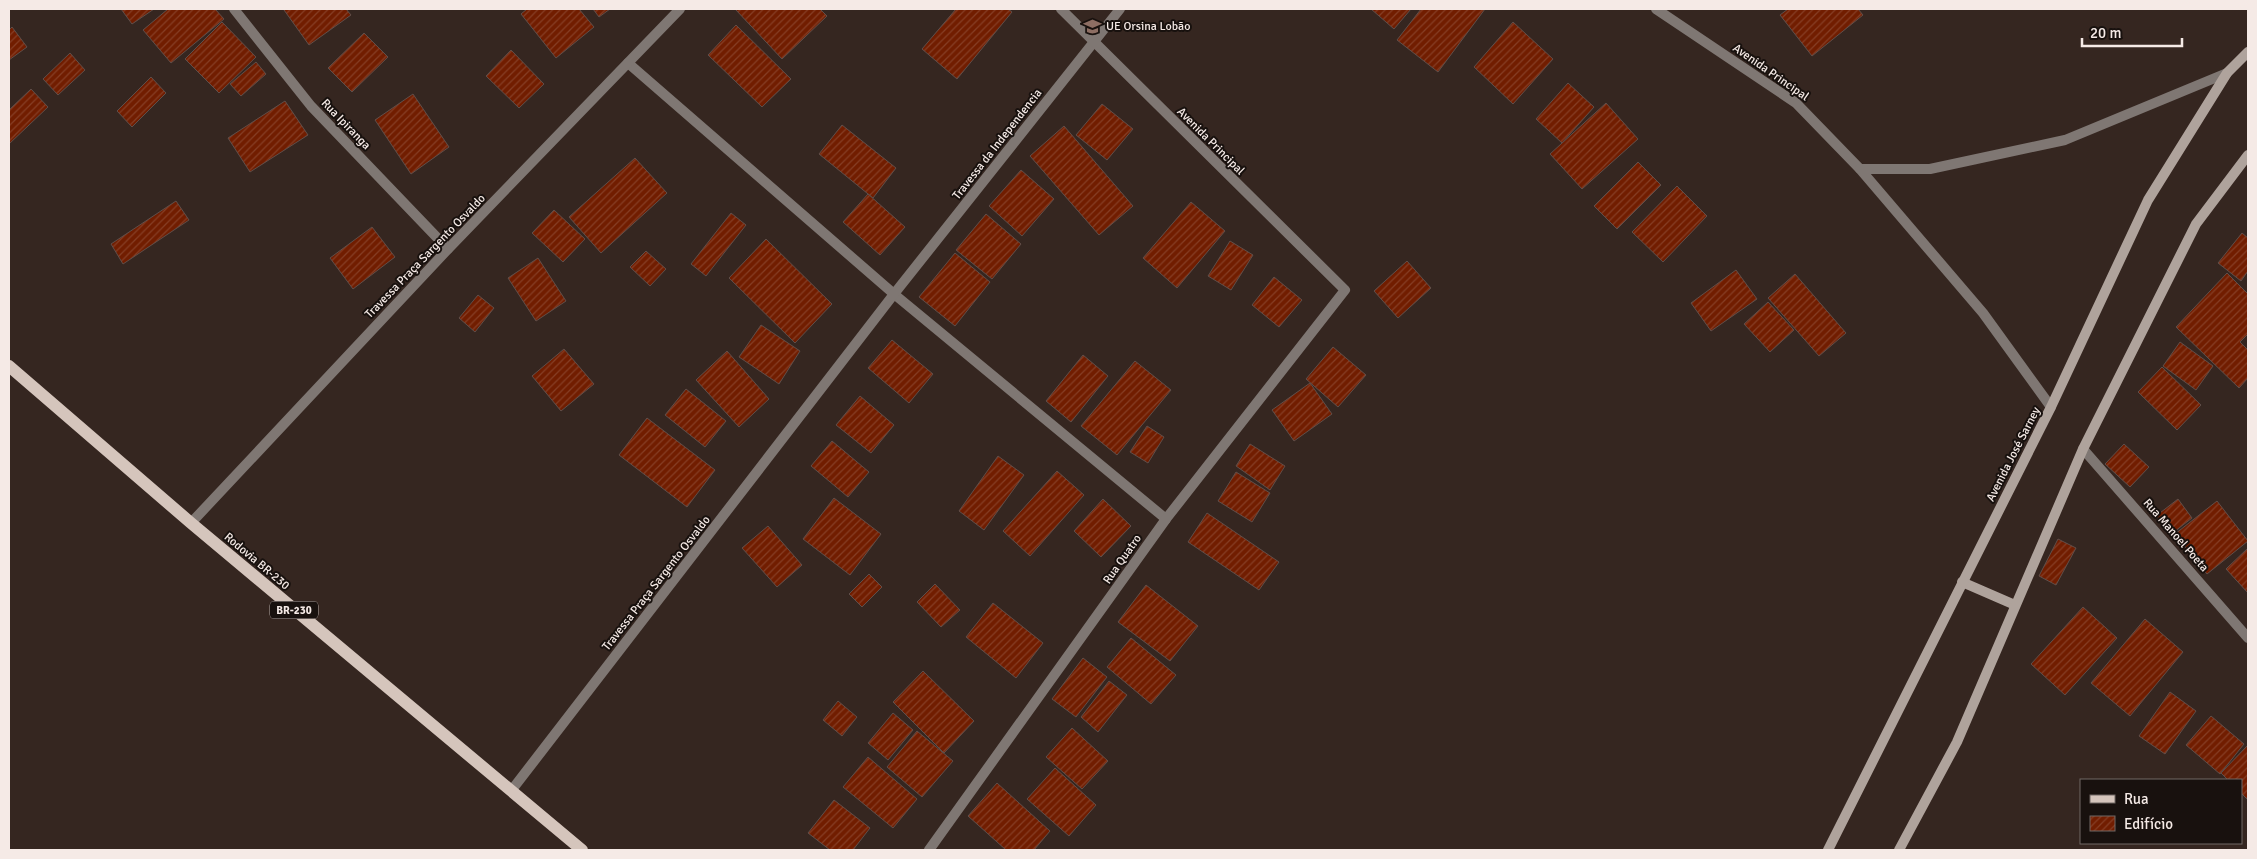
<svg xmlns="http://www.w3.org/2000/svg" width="2257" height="859" font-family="Signika,sans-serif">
<defs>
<pattern id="building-hatch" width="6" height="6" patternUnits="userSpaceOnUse" patternTransform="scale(1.25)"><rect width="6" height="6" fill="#711d00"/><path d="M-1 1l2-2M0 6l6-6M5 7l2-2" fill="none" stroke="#863e25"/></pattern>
</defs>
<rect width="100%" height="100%" fill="#352620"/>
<g fill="url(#building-hatch)" stroke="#604e49">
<path d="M 121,9 L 154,9 L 132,24 Z"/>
<path d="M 168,9 L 215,9 L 224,19 L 171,63 L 143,30 Z"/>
<path d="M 286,9 L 346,9 L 351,15 L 309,45 L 284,10 Z"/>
<path d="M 527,9 L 579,9 L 594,27 L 556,58 L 521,14 Z"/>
<path d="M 593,9 L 610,9 L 599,17 Z"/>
<path d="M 735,9 L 820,9 L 827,16 L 782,59 Z"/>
<path d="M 956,9 L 1008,9 L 1012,12 L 957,79 L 922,49 Z"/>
<path d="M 1371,9 L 1411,9 L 1394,29 Z"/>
<path d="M 1421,9 L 1485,9 L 1438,72 L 1397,40 Z"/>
<path d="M 1788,9 L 1858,9 L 1863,15 L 1812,56 L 1780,15 Z"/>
<path d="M 222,22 L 256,57 L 219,93 L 185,59 Z"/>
<path d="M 1513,22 L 1553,59 L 1513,104 L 1474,67 Z"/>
<path d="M 736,25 L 791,79 L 762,107 L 708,55 Z"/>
<path d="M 12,27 L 27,47 L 9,60 L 9,30 Z"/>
<path d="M 364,33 L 388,57 L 352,92 L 328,68 Z"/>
<path d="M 511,50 L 544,84 L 519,108 L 486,76 Z"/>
<path d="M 70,53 L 85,70 L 58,95 L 43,79 Z"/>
<path d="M 256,62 L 266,74 L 241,96 L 230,84 Z"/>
<path d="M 151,77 L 166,93 L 132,127 L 117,111 Z"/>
<path d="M 1568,83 L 1594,107 L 1562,143 L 1536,119 Z"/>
<path d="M 31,89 L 48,107 L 9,144 L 9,110 Z"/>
<path d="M 413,94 L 449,147 L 411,174 L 375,120 Z"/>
<path d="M 285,101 L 308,135 L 250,172 L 228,138 Z"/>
<path d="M 1606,103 L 1638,139 L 1582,189 L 1550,154 Z"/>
<path d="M 1102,104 L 1133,129 L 1107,160 L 1076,135 Z"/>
<path d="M 842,125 L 896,168 L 873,198 L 819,154 Z"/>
<path d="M 1064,126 L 1133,206 L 1099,235 L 1030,156 Z"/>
<path d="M 635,158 L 667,193 L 601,253 L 569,217 Z"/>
<path d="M 1638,162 L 1661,185 L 1617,229 L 1594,206 Z"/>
<path d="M 1021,170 L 1054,199 L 1022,236 L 989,206 Z"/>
<path d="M 1677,186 L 1707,216 L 1663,262 L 1632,232 Z"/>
<path d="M 868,194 L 905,227 L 880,255 L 843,222 Z"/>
<path d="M 176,201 L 189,220 L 123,264 L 111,244 Z"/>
<path d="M 1191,202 L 1225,231 L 1177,288 L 1143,258 Z"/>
<path d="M 554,210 L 585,239 L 563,262 L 532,233 Z"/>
<path d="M 731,213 L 746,225 L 706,276 L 691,264 Z"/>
<path d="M 986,214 L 1021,244 L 992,279 L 956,250 Z"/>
<path d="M 372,227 L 395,257 L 353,289 L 330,258 Z"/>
<path d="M 2242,233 L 2248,238 L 2248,271 L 2241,281 L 2218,263 Z"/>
<path d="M 766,239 L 832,304 L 795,343 L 729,278 Z"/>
<path d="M 1230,241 L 1253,255 L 1231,290 L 1208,276 Z"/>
<path d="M 646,251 L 666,269 L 650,286 L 630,267 Z"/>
<path d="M 955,253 L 990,282 L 955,326 L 919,297 Z"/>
<path d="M 538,258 L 566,301 L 536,321 L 508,278 Z"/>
<path d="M 1407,261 L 1431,288 L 1398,318 L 1374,291 Z"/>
<path d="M 1736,270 L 1757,299 L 1711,331 L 1691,303 Z"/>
<path d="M 2227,273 L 2248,294 L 2248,334 L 2240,342 L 2248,350 L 2248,378 L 2239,388 L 2176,327 Z"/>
<path d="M 1795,274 L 1846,333 L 1819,356 L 1768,298 Z"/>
<path d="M 1274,277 L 1302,300 L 1279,327 L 1252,305 Z"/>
<path d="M 478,295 L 494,308 L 475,332 L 459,318 Z"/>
<path d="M 1768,302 L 1794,330 L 1770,352 L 1744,324 Z"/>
<path d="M 761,325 L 800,351 L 779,384 L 739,357 Z"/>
<path d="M 892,340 L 933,374 L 909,403 L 868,368 Z"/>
<path d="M 2180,342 L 2213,366 L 2196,390 L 2163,366 Z"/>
<path d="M 1333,347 L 1366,375 L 1338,407 L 1306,379 Z"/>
<path d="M 564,349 L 594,384 L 561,411 L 532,376 Z"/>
<path d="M 727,351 L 769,399 L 739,427 L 696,380 Z"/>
<path d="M 1083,355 L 1108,376 L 1071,422 L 1046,401 Z"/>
<path d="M 1135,361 L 1171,390 L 1117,455 L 1081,426 Z"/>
<path d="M 2162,367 L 2201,405 L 2177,430 L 2138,392 Z"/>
<path d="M 1310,383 L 1332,414 L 1294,441 L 1272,410 Z"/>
<path d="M 686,389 L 726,421 L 705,447 L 665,415 Z"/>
<path d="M 860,396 L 894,425 L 871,453 L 836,425 Z"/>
<path d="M 647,418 L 715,470 L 687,507 L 619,455 Z"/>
<path d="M 1147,426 L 1164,437 L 1148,463 L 1130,452 Z"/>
<path d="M 832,441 L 869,472 L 848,497 L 811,466 Z"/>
<path d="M 1250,444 L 1285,466 L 1270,490 L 1236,466 Z"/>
<path d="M 2124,444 L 2149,467 L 2130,487 L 2105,464 Z"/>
<path d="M 998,456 L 1024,475 L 984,530 L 959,511 Z"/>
<path d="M 1057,471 L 1084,495 L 1030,556 L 1003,531 Z"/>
<path d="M 1236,472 L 1270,493 L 1252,522 L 1218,501 Z"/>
<path d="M 834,498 L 881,534 L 850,575 L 803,539 Z"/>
<path d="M 1103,499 L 1131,526 L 1101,557 L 1074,531 Z"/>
<path d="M 2178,499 L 2192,518 L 2170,535 L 2156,516 Z"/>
<path d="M 2217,501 L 2248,541 L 2207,574 L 2175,534 Z"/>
<path d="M 1207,513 L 1279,562 L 1259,590 L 1188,542 Z"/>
<path d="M 768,526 L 802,565 L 777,587 L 742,548 Z"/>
<path d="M 2058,539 L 2076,548 L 2056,585 L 2039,576 Z"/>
<path d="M 2248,548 L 2248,593 L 2226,569 Z"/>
<path d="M 869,574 L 882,587 L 862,607 L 849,594 Z"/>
<path d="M 935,584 L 960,610 L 941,627 L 917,602 Z"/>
<path d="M 1146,585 L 1198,626 L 1170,661 L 1118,622 Z"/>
<path d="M 993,603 L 1043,643 L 1016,678 L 966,637 Z"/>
<path d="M 2083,607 L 2117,638 L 2065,695 L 2031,664 Z"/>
<path d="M 2145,619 L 2183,652 L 2130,716 L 2091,683 Z"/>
<path d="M 1131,638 L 1176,675 L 1151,704 L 1107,667 Z"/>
<path d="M 1083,658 L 1107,677 L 1076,717 L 1052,699 Z"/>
<path d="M 923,671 L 974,721 L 944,753 L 893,702 Z"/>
<path d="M 1109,681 L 1127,695 L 1098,732 L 1081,717 Z"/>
<path d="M 2170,692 L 2196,711 L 2165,754 L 2139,736 Z"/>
<path d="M 838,701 L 857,717 L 842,736 L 823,720 Z"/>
<path d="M 893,713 L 913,730 L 888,760 L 868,743 Z"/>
<path d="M 2211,716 L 2244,744 L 2220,774 L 2186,745 Z"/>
<path d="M 1072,728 L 1108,761 L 1082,789 L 1046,757 Z"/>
<path d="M 917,731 L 953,761 L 922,797 L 887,767 Z"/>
<path d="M 2248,745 L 2248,800 L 2241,793 L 2241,780 L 2228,780 L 2221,773 Z"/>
<path d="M 868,757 L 917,799 L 893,828 L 843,787 Z"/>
<path d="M 1055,768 L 1096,805 L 1069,836 L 1027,799 Z"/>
<path d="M 997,783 L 1050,831 L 1034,850 L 1006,850 L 968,816 Z"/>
<path d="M 834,800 L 870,828 L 853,850 L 830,850 L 808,833 Z"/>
</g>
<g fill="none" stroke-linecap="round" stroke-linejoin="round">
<g stroke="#7f7773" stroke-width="10">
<path d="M 234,9 L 311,106 L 448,249"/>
<path d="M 1656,9 L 1796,103 L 1860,169 L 1983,313 L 2051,407"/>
<path d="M 628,63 L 894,294 L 1166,519"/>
<path d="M 1860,169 L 1930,169 L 2065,140 L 2227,73"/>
<path d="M 2083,449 L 2248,638"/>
<path d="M 191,523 L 448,249 L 680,9"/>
<path d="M 511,791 L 894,294 L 1120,9"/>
<path d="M 929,850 L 1166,519 L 1345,290 L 1061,9"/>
</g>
<g stroke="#afa39c" stroke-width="10">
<path d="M 1962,582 L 2015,605"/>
<path d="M 1828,850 L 2051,407 L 2148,200 L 2227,73 L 2248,52"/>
<path d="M 1899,850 L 1957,742 L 2083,449 L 2196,224 L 2248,155"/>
</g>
<path stroke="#d5c5bc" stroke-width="12" d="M 9,366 L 191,523 L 582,850"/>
</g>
<defs>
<symbol id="school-bare" viewBox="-9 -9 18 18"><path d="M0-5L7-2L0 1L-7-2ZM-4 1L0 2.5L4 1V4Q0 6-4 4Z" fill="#8d6e63" stroke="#18110e" stroke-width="2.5" paint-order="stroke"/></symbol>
</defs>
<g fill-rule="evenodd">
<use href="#school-bare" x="1080" y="14" width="25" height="25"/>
</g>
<g text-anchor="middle" stroke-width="4" stroke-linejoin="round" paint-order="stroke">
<rect fill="#18110e" stroke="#b3a9a5" stroke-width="1" x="270" y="601.5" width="48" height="17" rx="4"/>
<g font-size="11" font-weight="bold" fill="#f5eae6">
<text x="294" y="614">BR-230</text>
</g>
<g font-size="12" fill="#f5eae6" stroke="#18110e" text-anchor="start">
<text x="1106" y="30">UE Orsina Lobão</text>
</g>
<g font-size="12" fill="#f5eae6" stroke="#18110e">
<text transform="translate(1771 72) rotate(35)" y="4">Avenida Principal</text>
<text transform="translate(346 124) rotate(46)" y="4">Rua Ipiranga</text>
<text transform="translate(1211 141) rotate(45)" y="4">Avenida Principal</text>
<text transform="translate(997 144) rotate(-52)" y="4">Travessa da Independencia</text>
<text transform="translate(425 256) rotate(-46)" y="4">Travessa Praça Sargento Osvaldo</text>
<text transform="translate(2013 454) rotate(-63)" y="4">Avenida José Sarney</text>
<text transform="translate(2176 535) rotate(49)" y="4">Rua Manoel Poeta</text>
<text transform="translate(1122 559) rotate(-55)" y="4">Rua Quatro</text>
<text transform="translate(257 561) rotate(40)" y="4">Rodovia BR-230</text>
<text transform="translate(656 583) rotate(-52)" y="4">Travessa Praça Sargento Osvaldo</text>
</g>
</g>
<rect width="2257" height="859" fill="none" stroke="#f5eae6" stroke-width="20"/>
<rect x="2080" y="779" width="162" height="65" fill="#18110e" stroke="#706864"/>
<rect x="2090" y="795" width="25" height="8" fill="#d5c5bc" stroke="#706864"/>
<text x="2124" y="804" font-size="15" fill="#f5eae6">Rua</text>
<rect x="2090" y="816" width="25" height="15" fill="url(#building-hatch)" stroke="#706864"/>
<text x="2124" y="829" font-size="15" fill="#f5eae6">Edifício</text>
<path d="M2082 38v8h100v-8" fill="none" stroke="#f5eae6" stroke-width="2.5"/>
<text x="2090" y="38" font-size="15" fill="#f5eae6" stroke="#18110e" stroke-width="4" paint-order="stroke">20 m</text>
</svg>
